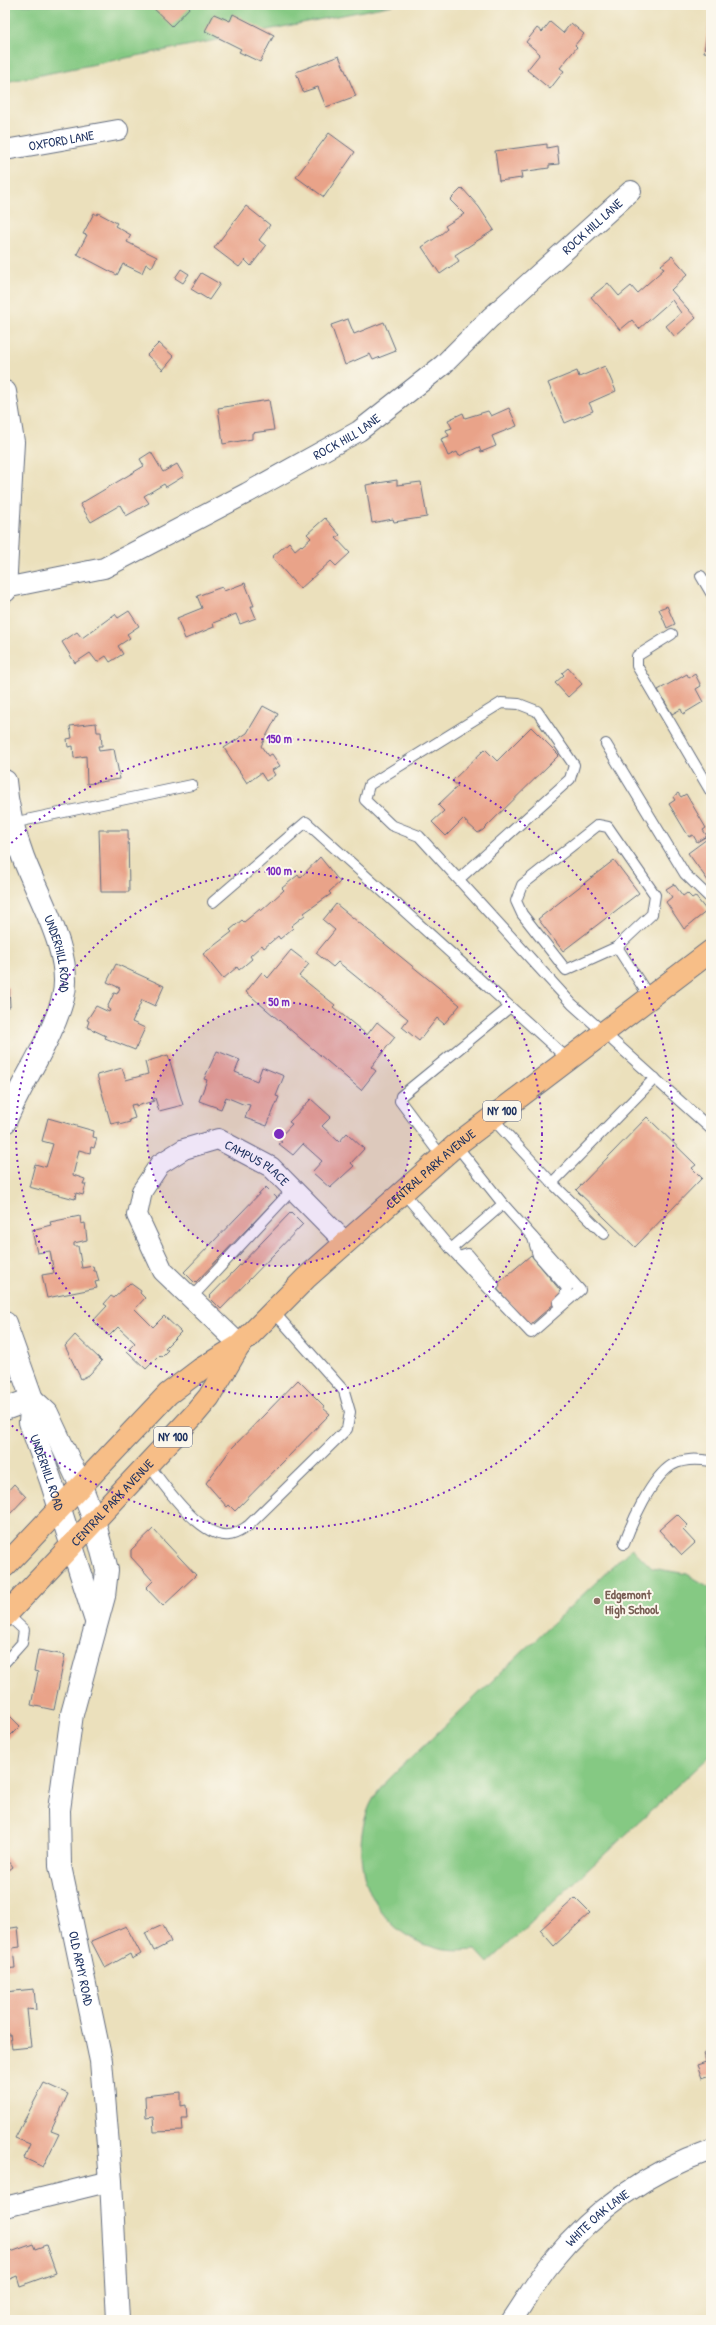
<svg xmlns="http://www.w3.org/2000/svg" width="716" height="2325" font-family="'Patrick Hand',sans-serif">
<rect width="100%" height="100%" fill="#fbf7ec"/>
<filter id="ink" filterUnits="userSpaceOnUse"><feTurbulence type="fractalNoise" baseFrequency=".025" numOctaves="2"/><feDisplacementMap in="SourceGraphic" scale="8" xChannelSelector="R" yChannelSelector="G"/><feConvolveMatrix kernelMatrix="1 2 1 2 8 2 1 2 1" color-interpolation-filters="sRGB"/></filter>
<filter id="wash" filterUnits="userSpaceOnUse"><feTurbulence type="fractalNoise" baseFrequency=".012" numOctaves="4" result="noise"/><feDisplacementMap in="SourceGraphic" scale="16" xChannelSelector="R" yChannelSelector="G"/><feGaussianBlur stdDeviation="0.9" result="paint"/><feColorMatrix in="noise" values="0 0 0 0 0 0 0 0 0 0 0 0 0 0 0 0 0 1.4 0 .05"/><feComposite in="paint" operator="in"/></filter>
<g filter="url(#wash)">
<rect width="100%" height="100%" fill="#ebe0bc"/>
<g fill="#85c983" stroke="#507c70">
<path d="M 5,5 L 393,5 L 5,82 Z"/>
<path d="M 632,1548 L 652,1568 L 687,1574 L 711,1588 L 711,1755 L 488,1963 L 476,1950 C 461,1951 447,1952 433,1947 C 374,1931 347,1865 368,1810 C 373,1796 383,1785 393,1775 Z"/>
</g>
<g id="blocks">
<g fill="#e9a389">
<path d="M 150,5 L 192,5 L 172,26 Z"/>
<path d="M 214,14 L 230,21 L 233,14 L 274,35 L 260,62 L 239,52 L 241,49 L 205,31 Z"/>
<path d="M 710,15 L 711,15 L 711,53 L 704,52 Z"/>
<path d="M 550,22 L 563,33 L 571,23 L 584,34 L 575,45 L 577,47 L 560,68 L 564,71 L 550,89 L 527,70 L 540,54 L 526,42 L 537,28 L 542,32 Z"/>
<path d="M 339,56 L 356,96 L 326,107 L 318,87 L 303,92 L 296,72 Z"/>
<path d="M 329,133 L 355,152 L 324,197 L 296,177 Z"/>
<path d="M 547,144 L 547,148 L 557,146 L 559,164 L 549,165 L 549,168 L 521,172 L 522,178 L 499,181 L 495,151 Z"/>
<path d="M 462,188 L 479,207 L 494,230 L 455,255 L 459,261 L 440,274 L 422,247 L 440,235 L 447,229 L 445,226 L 464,214 L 450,200 Z"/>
<path d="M 246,206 L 270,225 L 259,240 L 266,246 L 251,266 L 245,260 L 239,267 L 214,248 Z"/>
<path d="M 94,213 L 97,215 L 98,213 L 117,223 L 115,226 L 131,235 L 127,242 L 157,257 L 152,267 L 146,264 L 142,273 L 123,264 L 117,275 L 77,254 L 87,235 L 83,234 Z"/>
<path d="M 672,256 L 688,274 L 671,290 L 696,318 L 675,337 L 666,326 L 681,313 L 672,300 L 639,329 L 632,320 L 620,330 L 591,297 L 608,283 L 619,296 L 631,286 L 637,293 L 664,269 L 661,265 Z"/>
<path d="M 181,269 L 189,274 L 183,283 L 175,278 Z"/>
<path d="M 201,273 L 220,284 L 209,300 L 191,289 Z"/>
<path d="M 348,319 L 354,334 L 384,322 L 396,351 L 373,360 L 370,354 L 345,365 L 331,325 Z"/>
<path d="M 159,343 L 174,357 L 163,370 L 147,355 Z"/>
<path d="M 605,366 L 616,391 L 589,403 L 593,411 L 565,423 L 548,383 L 577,371 L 579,377 Z"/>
<path d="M 269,400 L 274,430 L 252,433 L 252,439 L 223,444 L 218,408 Z"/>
<path d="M 509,408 L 517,426 L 492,436 L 496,446 L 481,452 L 479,447 L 459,456 L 457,452 L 448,456 L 441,439 L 449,436 L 446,430 L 452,428 L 448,420 L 463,413 L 465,418 L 488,411 L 491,416 Z"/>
<path d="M 151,452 L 163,472 L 177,464 L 184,476 L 166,487 L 164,484 L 144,496 L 149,503 L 126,516 L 120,505 L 91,522 L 80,504 L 144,466 L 140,459 Z"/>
<path d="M 397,480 L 397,485 L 421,482 L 427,517 L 394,522 L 393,519 L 372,523 L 366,485 Z"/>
<path d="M 325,518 L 340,535 L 336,538 L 350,553 L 336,566 L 331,561 L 300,589 L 272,557 L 289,542 L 295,550 L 301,545 L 302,546 L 311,538 L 307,534 Z"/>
<path d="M 245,583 L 254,606 L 251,606 L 256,618 L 240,624 L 236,614 L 213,623 L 214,627 L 185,639 L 177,618 L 202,608 L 197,596 L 222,587 L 224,591 Z"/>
<path d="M 667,606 L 675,624 L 667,628 L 659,609 Z"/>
<path d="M 129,611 L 139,626 L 127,634 L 130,638 L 118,646 L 123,654 L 110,662 L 106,656 L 97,662 L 90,653 L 75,663 L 62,642 L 77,632 L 82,638 L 115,614 L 118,618 Z"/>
<path d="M 568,668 L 582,684 L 568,697 L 555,683 L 564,675 L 562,673 Z"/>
<path d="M 687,674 L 689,678 L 695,674 L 701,686 L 696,689 L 703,702 L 683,714 L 681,709 L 672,714 L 658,690 Z"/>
<path d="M 263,706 L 278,714 L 261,746 L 268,756 L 272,754 L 280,766 L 272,770 L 275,775 L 266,781 L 261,773 L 247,783 L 224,748 L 247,733 Z"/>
<path d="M 96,723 L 97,732 L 101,732 L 102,746 L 98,746 L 99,751 L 114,749 L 120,779 L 87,784 L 86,756 L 74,758 L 73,746 L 68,747 L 67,739 L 72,738 L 70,726 Z"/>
<path d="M 531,727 L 559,755 L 483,830 L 478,833 L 463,819 L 446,836 L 432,822 L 444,811 L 438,805 L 458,786 L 452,781 L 485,749 L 497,761 Z"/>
<path d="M 678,793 L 681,797 L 686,794 L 706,828 L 703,830 L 707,836 L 697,842 L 693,835 L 689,837 L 669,804 L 675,800 L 673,797 Z"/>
<path d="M 99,830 L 128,830 L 129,892 L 101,892 Z"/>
<path d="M 711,836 L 711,885 L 688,853 Z"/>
<path d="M 320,857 L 340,882 L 329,892 L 331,894 L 304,913 L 305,915 L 291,926 L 293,928 L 280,939 L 278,936 L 264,948 L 262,945 L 250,956 L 252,959 L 239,970 L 237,967 L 223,979 L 203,954 L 232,932 L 230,930 L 242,920 L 244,922 L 260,909 L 261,911 L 284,890 L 282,888 L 298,875 L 300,878 Z"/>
<path d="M 614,860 L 639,893 L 563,951 L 538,919 Z"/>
<path d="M 674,884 L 683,896 L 687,893 L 692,898 L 695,896 L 707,911 L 684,929 L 666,902 L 672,897 L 666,889 Z"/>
<path d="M 336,904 L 460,1005 L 444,1024 L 437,1018 L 419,1041 L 402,1027 L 408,1019 L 338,962 L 333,967 L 316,953 L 335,930 L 323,920 Z"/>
<path d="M 291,950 L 309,964 L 299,976 L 335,1005 L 333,1007 L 367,1035 L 377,1022 L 395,1037 L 371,1067 L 376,1071 L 361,1090 L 246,992 L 262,972 L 268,978 Z"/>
<path d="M 116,964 L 164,986 L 155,1006 L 142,1000 L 132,1022 L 145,1028 L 135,1050 L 105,1038 L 106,1036 L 87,1027 L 89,1021 L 87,1020 L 96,1006 L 109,1012 L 110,1010 L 107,1008 L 114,993 L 117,994 L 120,988 L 107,982 Z"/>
<path d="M 5,987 L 9,987 L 10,1007 L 5,1007 Z"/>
<path d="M 217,1051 L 240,1060 L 235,1072 L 257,1081 L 262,1067 L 284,1076 L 276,1096 L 279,1097 L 267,1126 L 245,1118 L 250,1105 L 246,1104 L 245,1105 L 226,1097 L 221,1109 L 199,1101 L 207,1080 L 204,1079 Z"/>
<path d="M 168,1055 L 183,1105 L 159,1111 L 155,1098 L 153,1099 L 154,1101 L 136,1106 L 136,1104 L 131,1105 L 135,1118 L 129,1120 L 130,1122 L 119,1125 L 119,1122 L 111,1124 L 97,1075 L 122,1068 L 126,1080 L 148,1074 L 145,1062 Z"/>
<path d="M 311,1099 L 331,1117 L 322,1126 L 339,1142 L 347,1133 L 364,1149 L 351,1163 L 354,1166 L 330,1188 L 312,1172 L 322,1161 L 303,1144 L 293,1155 L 279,1144 L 282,1142 L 278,1139 L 292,1124 L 289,1122 Z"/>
<path d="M 647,1117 L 696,1165 L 692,1168 L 702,1178 L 635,1247 L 576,1190 Z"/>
<path d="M 48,1118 L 94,1131 L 93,1137 L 97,1138 L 94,1148 L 91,1147 L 90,1153 L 79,1150 L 73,1175 L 85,1179 L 83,1184 L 86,1184 L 83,1195 L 76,1193 L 75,1199 L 29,1187 L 35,1164 L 46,1167 L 53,1144 L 42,1141 Z"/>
<path d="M 266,1187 L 277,1198 L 195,1283 L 184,1272 Z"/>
<path d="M 291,1212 L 303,1224 L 221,1309 L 209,1297 Z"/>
<path d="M 80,1216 L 81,1224 L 85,1223 L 87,1240 L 74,1243 L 74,1246 L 78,1246 L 82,1268 L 93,1266 L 94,1271 L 96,1271 L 99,1281 L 95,1282 L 97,1288 L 47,1298 L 42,1275 L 54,1273 L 50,1251 L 37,1253 L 32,1230 L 51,1225 L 50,1222 Z"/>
<path d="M 531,1255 L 564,1295 L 531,1324 L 528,1321 L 526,1323 L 495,1286 Z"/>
<path d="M 130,1283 L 141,1291 L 140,1293 L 145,1298 L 135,1309 L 153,1327 L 164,1316 L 181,1332 L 165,1348 L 168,1350 L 161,1357 L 160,1355 L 146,1369 L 127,1351 L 135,1343 L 118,1327 L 109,1336 L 93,1321 L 107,1306 L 104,1304 L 111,1296 L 114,1298 Z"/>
<path d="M 75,1335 L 102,1361 L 89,1375 L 81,1379 L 65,1346 Z"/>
<path d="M 298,1380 L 324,1406 L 323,1408 L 330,1414 L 235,1511 L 229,1505 L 227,1507 L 206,1483 L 231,1449 Z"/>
<path d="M 14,1484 L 26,1497 L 9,1515 L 5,1511 L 5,1494 Z"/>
<path d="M 677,1514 L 688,1525 L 683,1530 L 695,1543 L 682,1555 L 659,1530 Z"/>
<path d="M 153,1529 L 196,1575 L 163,1606 L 146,1588 L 153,1581 L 131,1557 L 131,1550 Z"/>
<path d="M 38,1650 L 65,1655 L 54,1710 L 31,1705 L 38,1672 L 34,1671 Z"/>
<path d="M 5,1711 L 20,1726 L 5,1741 Z"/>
<path d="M 5,1855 L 13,1867 L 5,1873 Z"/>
<path d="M 575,1898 L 590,1913 L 554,1946 L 540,1930 Z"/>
<path d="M 163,1925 L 171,1942 L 154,1951 L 145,1933 Z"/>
<path d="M 126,1926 L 141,1954 L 132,1959 L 130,1954 L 105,1968 L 91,1941 Z"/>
<path d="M 18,1927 L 20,1947 L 13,1948 L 15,1968 L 5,1969 L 5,1929 Z"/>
<path d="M 34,1989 L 36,2010 L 27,2009 L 31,2047 L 12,2049 L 10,2034 L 5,2035 L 5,1992 Z"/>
<path d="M 711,2051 L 711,2075 L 702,2078 L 697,2065 L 706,2062 L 704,2053 Z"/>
<path d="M 44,2083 L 68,2094 L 51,2131 L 59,2134 L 43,2167 L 24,2158 L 30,2144 L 15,2138 Z"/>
<path d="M 181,2092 L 181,2106 L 186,2105 L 187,2118 L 182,2118 L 183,2131 L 154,2132 L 153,2117 L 146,2118 L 145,2096 Z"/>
<path d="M 33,2244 L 35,2249 L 46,2245 L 56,2273 L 20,2286 L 17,2276 L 5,2281 L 5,2258 L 9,2257 L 8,2253 Z"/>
</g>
</g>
</g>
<g filter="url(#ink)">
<use href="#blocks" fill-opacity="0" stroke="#646d7f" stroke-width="1"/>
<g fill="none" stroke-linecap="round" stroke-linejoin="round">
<defs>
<g id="service">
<path d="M 701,576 L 711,593"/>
<path d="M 672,634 L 637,656 L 637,666 L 711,792"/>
<path d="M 606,744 L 685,874 L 711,899"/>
<path d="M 12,823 L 192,785"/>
<path d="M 598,825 L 608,827 L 655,895 L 652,914 L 617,947 L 566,970 L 522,914 L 516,901 L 522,885 Z"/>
<path d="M 459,879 L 570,779 L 574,765 L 537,711 L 519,704 L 501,703 L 369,785 L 365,800 L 391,825 L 419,836 L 572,1004 L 711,1129"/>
<path d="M 213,902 L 306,822 L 569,1060"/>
<path d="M 617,947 L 650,998"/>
<path d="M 492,1118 L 552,1183 L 655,1078"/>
<path d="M 442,1157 L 400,1101 L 401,1096 L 510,1007"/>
<path d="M 552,1183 L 604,1234"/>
<path d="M 402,1191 L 451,1249 L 531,1333 L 580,1290 L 503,1204 L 456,1145"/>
<path d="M 533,1238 L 538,1255 L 567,1288 L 565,1296 L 558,1303"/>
<path d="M 451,1249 L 503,1204"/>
<path d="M 459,1257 L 468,1254 L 494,1285"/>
<path d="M 191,1298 L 293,1189"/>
<path d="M 148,1464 C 163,1484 201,1539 229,1535 C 235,1535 243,1529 248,1526 L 347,1429 L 350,1412 L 344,1391 L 272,1310"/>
<path d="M 624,1544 C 632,1522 651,1478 672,1465 C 684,1458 698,1459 711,1461"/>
<path d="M 5,1662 L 22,1643 L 24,1630 L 7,1614"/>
</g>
<g id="minor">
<path id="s1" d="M 5,150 L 118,130"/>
<path id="s2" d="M 5,588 L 104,568 L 247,493 L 359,431 L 443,365 L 490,318 L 631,191"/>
<path id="s3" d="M 240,1345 L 163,1271 L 137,1215 L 142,1191 L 160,1164 L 184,1149 L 218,1139 L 271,1167 L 345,1242"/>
<path d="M 5,2207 L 111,2181"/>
<path id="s4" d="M 512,2320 C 525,2301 537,2280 552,2262 C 594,2210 648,2172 711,2150"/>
</g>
<g id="tertiary">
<path d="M 5,392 L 13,442 L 5,591"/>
<path id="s5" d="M 5,781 C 7,807 14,833 23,857 C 38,897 74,955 63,998 C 51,1042 22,1080 5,1122"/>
<path id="s6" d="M 5,1323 L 32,1399 L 30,1422 L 51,1481 L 96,1621"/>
<path id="s7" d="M 32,1399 L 47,1413 L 81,1486 L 94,1520 L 107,1570 L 104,1596 L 72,1714 L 59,1810 L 60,1866 L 101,2061 L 111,2181 L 118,2320"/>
<path d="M 5,1409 L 32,1399"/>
</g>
<g id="primary">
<path id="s8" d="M 5,1566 L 168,1394 L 201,1369 L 240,1345 L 306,1278 L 456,1145 L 711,951"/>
<path id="s9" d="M 5,1616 L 193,1416 L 209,1397 L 239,1346"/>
</g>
</defs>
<use href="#service" stroke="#646d7f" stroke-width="12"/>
<use href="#minor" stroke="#646d7f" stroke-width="22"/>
<use href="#tertiary" stroke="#646d7f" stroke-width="24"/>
<use href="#primary" stroke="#646d7f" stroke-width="24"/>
<use href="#service" stroke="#fff" stroke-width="10"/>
<use href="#minor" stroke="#fff" stroke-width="20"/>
<use href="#tertiary" stroke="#fff" stroke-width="22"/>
<use href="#primary" stroke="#f7be87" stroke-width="22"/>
</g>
</g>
<circle cx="279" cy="1134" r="132" fill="#7b2cbf" fill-opacity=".12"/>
<g fill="none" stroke="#7b2cbf" stroke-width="2" stroke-dasharray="2 4">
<circle cx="279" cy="1134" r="132"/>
<circle cx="279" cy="1134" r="263"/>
<path d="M7 847A395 395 0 1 1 7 1421"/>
</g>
<circle fill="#8d6e63" stroke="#fbf7ec" stroke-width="1.5" cx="597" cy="1601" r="4"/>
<g text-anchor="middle" stroke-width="4" stroke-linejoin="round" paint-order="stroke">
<g fill="#fbf7ec" stroke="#5e6b89" stroke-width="1">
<rect x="483" y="1101" width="38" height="20" rx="3"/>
<rect x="154" y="1427" width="38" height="20" rx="3"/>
</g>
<g font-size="12" font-weight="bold" fill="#1b2f5e">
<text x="502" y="1115">NY 100</text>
<text x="173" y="1441">NY 100</text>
</g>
<g font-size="13" fill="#1b2f5e" stroke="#fbf7ec">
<text dy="5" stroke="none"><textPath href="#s1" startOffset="57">OXFORD LANE</textPath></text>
<text dy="5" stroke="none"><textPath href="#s2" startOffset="701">ROCK HILL LANE</textPath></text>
<text dy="5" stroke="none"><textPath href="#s2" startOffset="377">ROCK HILL LANE</textPath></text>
<text dy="5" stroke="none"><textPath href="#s5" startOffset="182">UNDERHILL ROAD</textPath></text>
<text dy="5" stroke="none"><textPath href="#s3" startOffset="335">CAMPUS PLACE</textPath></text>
<text dy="5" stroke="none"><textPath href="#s8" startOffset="584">CENTRAL PARK AVENUE</textPath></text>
<text dy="5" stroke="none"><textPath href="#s6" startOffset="157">UNDERHILL ROAD</textPath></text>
<text dy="5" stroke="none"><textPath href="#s9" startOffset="156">CENTRAL PARK AVENUE</textPath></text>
<text dy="5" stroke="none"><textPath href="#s7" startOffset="595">OLD ARMY ROAD</textPath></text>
<text dy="5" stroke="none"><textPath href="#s4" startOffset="134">WHITE OAK LANE</textPath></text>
</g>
<g font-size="13" font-weight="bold" fill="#785e54" stroke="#fbf7ec" text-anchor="start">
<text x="605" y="1599">Edgemont<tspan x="605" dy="15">High School</tspan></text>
</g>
</g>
<circle cx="279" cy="1134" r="6" fill="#7b2cbf" stroke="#fbf7ec" stroke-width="2"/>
<g font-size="12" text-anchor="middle" font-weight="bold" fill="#7b2cbf" stroke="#fbf7ec" stroke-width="4" stroke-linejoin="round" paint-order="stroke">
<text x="279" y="743">150 m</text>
<text x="279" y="875">100 m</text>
<text x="279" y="1006">50 m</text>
</g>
<rect width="716" height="2325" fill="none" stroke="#fbf7ec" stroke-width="20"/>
</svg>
